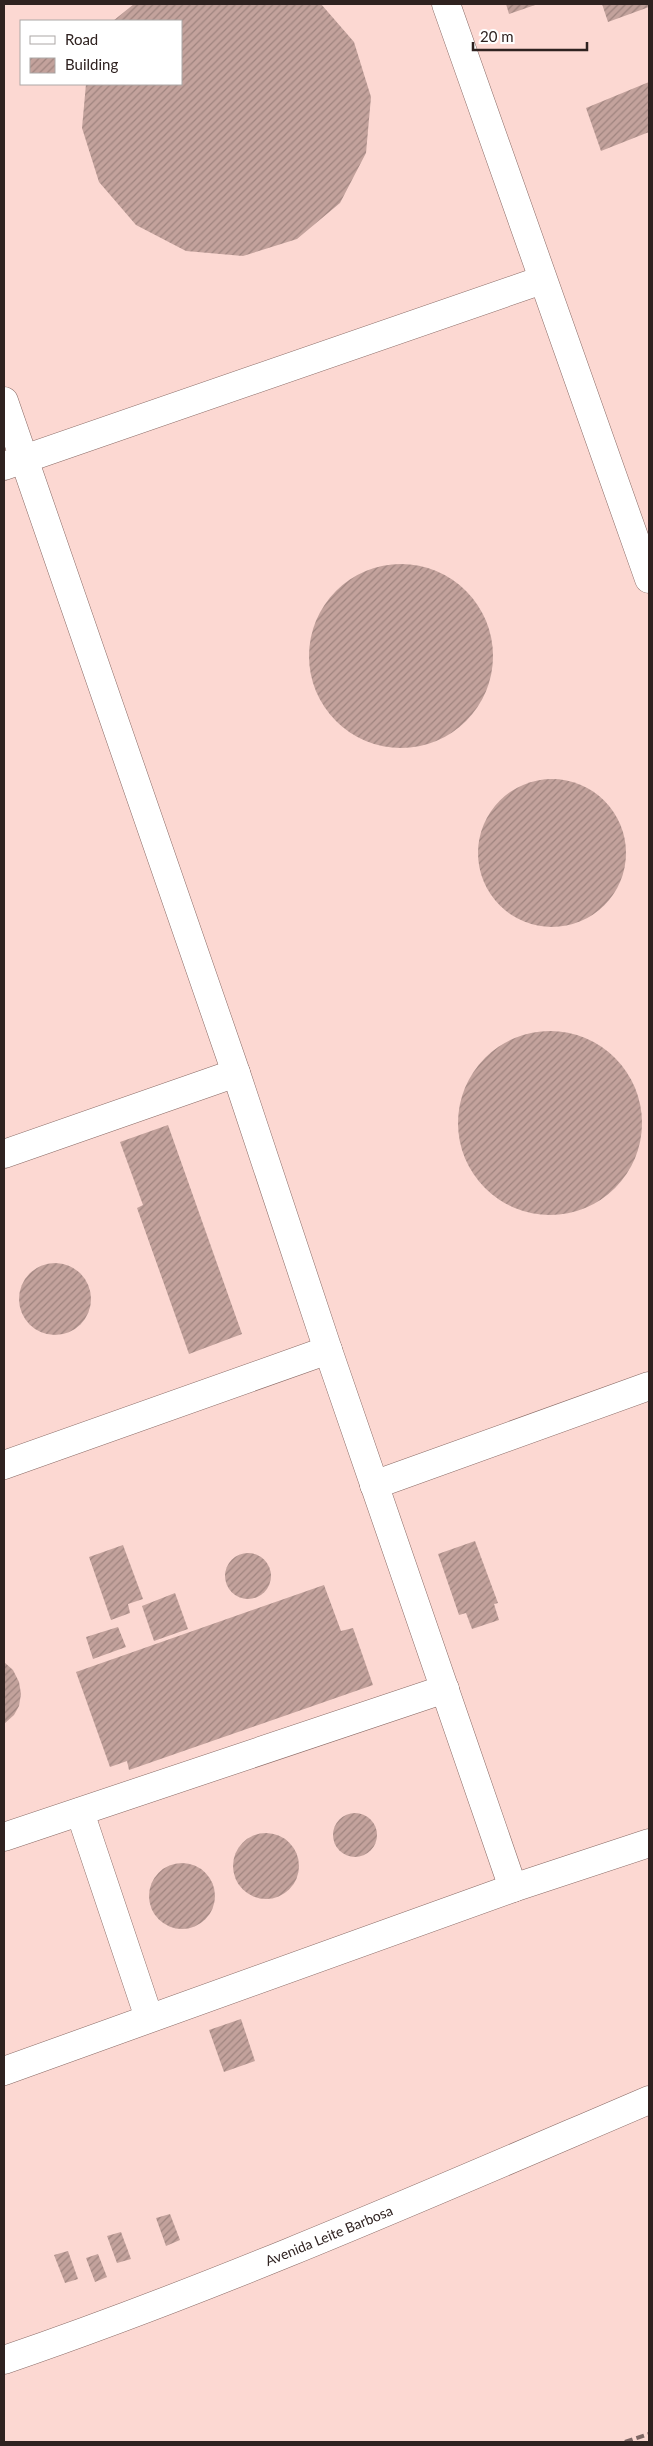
<svg xmlns="http://www.w3.org/2000/svg" width="653" height="2446" font-family="Lato,sans-serif">
<defs>
<pattern id="building-hatch" width="6" height="6" patternUnits="userSpaceOnUse" patternTransform="scale(1.25)"><rect width="6" height="6" fill="#c3a29c"/><path d="M-1 1l2-2M0 6l6-6M5 7l2-2" fill="none" stroke="#9f847f"/></pattern>
</defs>
<rect width="100%" height="100%" fill="#fcd8d2"/>
<g fill="url(#building-hatch)">
<path d="M 134,4 L 321,4 L 354,42 L 371,97 L 366,153 L 340,203 L 297,239 L 243,256 L 186,251 L 136,225 L 99,182 L 82,128 L 86,84 L 181,84 L 181,21 L 113,21 Z"/>
<path d="M 506,4 L 538,4 L 509,14 Z"/>
<path d="M 602,4 L 649,4 L 649,7 L 608,22 Z"/>
<path d="M 649,82 L 649,132 L 601,151 L 586,108 Z"/>
<circle cx="401" cy="656" r="92"/>
<circle cx="552" cy="853" r="74"/>
<circle cx="550" cy="1123" r="92"/>
<path d="M 168,1125 L 242,1334 L 189,1354 L 137,1208 L 143,1205 L 120,1142 Z"/>
<circle cx="55" cy="1299" r="36"/>
<path d="M 475,1541 L 498,1603 L 494,1604 L 499,1620 L 472,1629 L 466,1613 L 459,1615 L 438,1554 Z"/>
<path d="M 123,1545 L 143,1599 L 128,1604 L 130,1613 L 111,1620 L 89,1557 Z"/>
<circle cx="248" cy="1576" r="23"/>
<path d="M 324,1585 L 341,1631 L 353,1628 L 373,1685 L 129,1770 L 127,1761 L 110,1767 L 76,1672 Z"/>
<path d="M 175,1593 L 188,1629 L 154,1641 L 142,1606 Z"/>
<path d="M 118,1627 L 126,1647 L 93,1659 L 86,1637 Z"/>
<path d="M 4,1662 L 13,1670 L 19,1682 L 21,1694 L 19,1706 L 14,1715 L 4,1724 Z"/>
<circle cx="355" cy="1835" r="22"/>
<circle cx="266" cy="1866" r="33"/>
<circle cx="182" cy="1896" r="33"/>
<path d="M 241,2019 L 255,2061 L 224,2072 L 209,2030 Z"/>
<path d="M 170,2214 L 180,2240 L 166,2246 L 156,2218 Z"/>
<path d="M 121,2232 L 131,2259 L 117,2263 L 107,2236 Z"/>
<path d="M 68,2251 L 78,2279 L 65,2283 L 54,2255 Z"/>
<path d="M 98,2254 L 107,2277 L 95,2282 L 86,2258 Z"/>
</g>
<g fill="none" stroke-linecap="round" stroke-linejoin="round">
<defs>
<g id="minor">
<path d="M 446,4 L 649,579"/>
<path d="M 4,401 L 236,1073 L 328,1350 L 513,1888"/>
<path d="M 4,466 L 542,280"/>
<path d="M 4,1154 L 236,1073"/>
<path d="M 4,1465 L 328,1350"/>
<path d="M 374,1485 L 649,1386"/>
<path d="M 80,1812 L 149,2018"/>
<path d="M 4,1837 L 445,1689"/>
<path d="M 4,2071 L 513,1888 L 649,1843"/>
<path id="s1" d="M 4,2360 C 223,2285 436,2191 649,2100"/>
</g>
</defs>
<use href="#minor" stroke="#886964" stroke-width="29"/>
<use href="#minor" stroke="#fff" stroke-width="28"/>
<path stroke="#7e6865" stroke-width="4" stroke-dasharray="8 4" stroke-linecap="butt" d="M 625,2442 L 649,2434"/>
</g>
<g text-anchor="middle" stroke-width="5" stroke-linejoin="round" paint-order="stroke">
<g font-size="14" fill="#2f2220" stroke="#fff">
<text dy="5" stroke="none"><textPath href="#s1" startOffset="348">Avenida Leite Barbosa</textPath></text>
</g>
</g>
<rect width="653" height="2446" fill="none" stroke="#2f2220" stroke-width="10"/>
<rect x="20" y="20" width="162" height="65" fill="#ffffff" stroke="#aca7a6"/>
<rect x="30" y="36" width="25" height="8" fill="#ffffff" stroke="#aca7a6"/>
<text x="65" y="45" font-size="15" fill="#2f2220">Road</text>
<rect x="30" y="58" width="25" height="15" fill="url(#building-hatch)" stroke="#aca7a6"/>
<text x="65" y="70" font-size="15" fill="#2f2220">Building</text>
<path d="M473 42v8h114v-8" fill="none" stroke="#2f2220" stroke-width="2.5"/>
<text x="480" y="42" font-size="15" fill="#2f2220" stroke="#ffffff" stroke-width="4" paint-order="stroke">20 m</text>
</svg>
